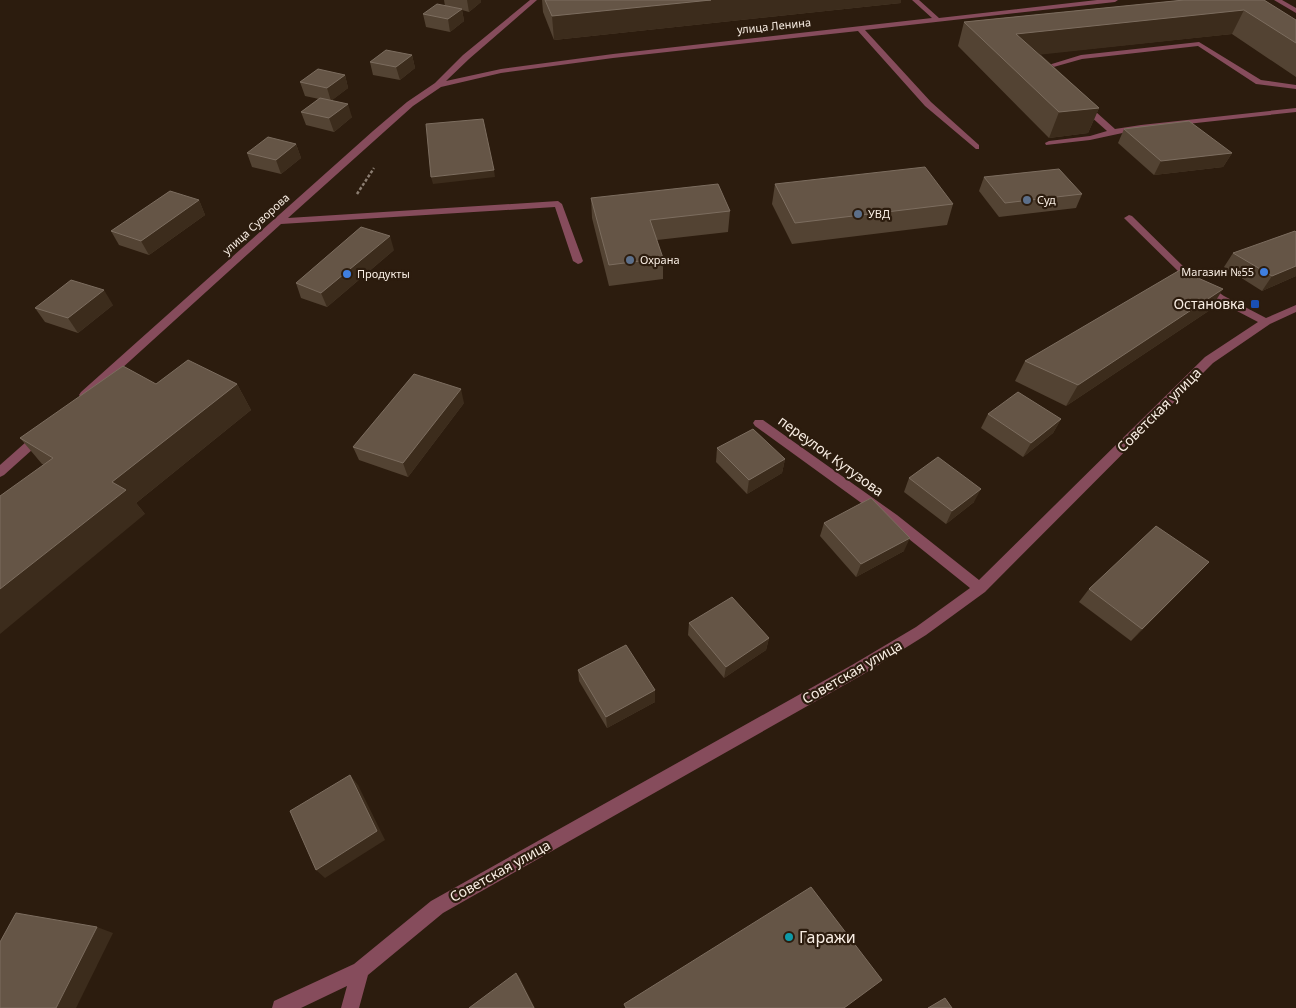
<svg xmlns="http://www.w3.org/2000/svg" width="1296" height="1008" font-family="'Noto Sans',sans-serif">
<rect width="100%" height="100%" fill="#2c1c0e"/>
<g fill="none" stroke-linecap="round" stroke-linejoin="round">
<path stroke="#8b7d71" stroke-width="2.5" stroke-dasharray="3 2" stroke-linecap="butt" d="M 357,194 L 374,168"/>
<g fill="#864c5c" fill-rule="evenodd">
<path d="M 530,0 L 537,0 L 469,59 L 446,81 L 501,69 L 613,54 L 932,18 L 912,0 L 919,0 L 939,18 L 1097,0 L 1118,0 L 1115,2 L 865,30 L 931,102 L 979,145 L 979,149 L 976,149 L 925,106 L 858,31 L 613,58 L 501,73 L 441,87 L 413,106 L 288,218 L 558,201 L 562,204 L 583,261 L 581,263 L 578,264 L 573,261 L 555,207 L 281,224 L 89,398 L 81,398 L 79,395 L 81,392 L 373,131 L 407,102 L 435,83 L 463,55 Z"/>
<path d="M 1274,0 L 1282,0 L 1296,8 L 1296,13 Z"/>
<path d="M 1199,42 L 1261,80 L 1296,85 L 1296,89 L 1256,84 L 1198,46 L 1082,59 L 1050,68 L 1056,76 L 1052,78 L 1049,78 L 1042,67 L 1081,55 Z"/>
<path d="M 1080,103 L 1086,103 L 1115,129 L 1141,125 L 1296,108 L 1296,112 L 1141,129 L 1090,140 L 1046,145 L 1045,143 L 1049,141 L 1090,136 L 1107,131 L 1080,107 Z"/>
<path d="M 1129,215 L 1132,216 L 1188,271 L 1224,296 L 1266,318 L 1296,305 L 1296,312 L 1270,324 L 1213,363 L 985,592 L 926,635 L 862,675 L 443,913 L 368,975 L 359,1008 L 341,1008 L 347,986 L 301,1008 L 272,1008 L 274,1001 L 354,964 L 431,901 L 852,665 L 916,627 L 970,588 L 889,523 L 755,426 L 753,423 L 755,420 L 763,420 L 897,515 L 979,580 L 1205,357 L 1258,322 L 1216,300 L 1182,275 L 1126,220 L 1124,218 Z"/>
<path d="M 39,433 L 45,437 L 43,440 L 4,475 L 0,477 L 0,465 L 35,434 Z"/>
</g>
</g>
<g fill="#534333">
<path d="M 444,0 L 481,0 L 481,2 L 469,12 L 462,10 L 464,21 L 450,32 L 426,27 L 423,14 L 445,6 Z"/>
<path d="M 542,0 L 901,0 L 901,3 L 554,40 L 543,12 Z"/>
<path d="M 1184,0 L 1296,20 L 1296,77 L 1232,34 L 1040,54 L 1099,108 L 1088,133 L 1049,138 L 958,46 L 964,22 Z"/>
<path d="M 412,55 L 415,68 L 400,80 L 373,75 L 370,62 Z"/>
<path d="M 345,75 L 348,88 L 332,100 L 352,117 L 334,132 L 306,125 L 301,112 L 319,99 L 305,96 L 300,82 Z"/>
<path d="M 1124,129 L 1232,153 L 1223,167 L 1154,175 L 1118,143 Z"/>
<path d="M 296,144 L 301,158 L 281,174 L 252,167 L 247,153 Z"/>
<path d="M 984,177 L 1082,194 L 1076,208 L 999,217 L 979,191 Z"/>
<path d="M 775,184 L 953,204 L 947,225 L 792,244 L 772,204 Z"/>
<path d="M 591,198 L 730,211 L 728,232 L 657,240 L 663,258 L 663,279 L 609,286 L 592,218 Z"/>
<path d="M 199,200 L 205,215 L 149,255 L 119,245 L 111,231 Z"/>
<path d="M 394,250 L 327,307 L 301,298 L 296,283 Z"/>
<path d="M 1233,253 L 1296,276 L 1262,291 L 1224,267 Z"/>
<path d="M 113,305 L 78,333 L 45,322 L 35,308 Z"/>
<path d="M 1210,310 L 1066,406 L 1015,381 L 1025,361 Z"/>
<path d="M 156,384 L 237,384 L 251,410 L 136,503 L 145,514 L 42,464 L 20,438 Z"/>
<path d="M 464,403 L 408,477 L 359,460 L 353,447 Z"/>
<path d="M 988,414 L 1061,419 L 1053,433 L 1023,457 L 981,428 Z"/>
<path d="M 717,448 L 785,459 L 782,473 L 747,494 L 716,462 Z"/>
<path d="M 909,478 L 974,502 L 946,524 L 904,492 Z"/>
<path d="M 824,523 L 904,551 L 856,577 L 820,536 Z"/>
<path d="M 1209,562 L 1131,641 L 1079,602 L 1089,589 Z"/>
<path d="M 689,623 L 769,638 L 766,650 L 724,678 L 688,635 Z"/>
<path d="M 578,670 L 655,690 L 655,702 L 607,728 L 579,681 Z"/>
</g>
<g fill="#3c2c1c">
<path d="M 467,0 L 481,0 L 481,2 L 469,12 Z"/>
<path d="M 711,0 L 901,0 L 901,3 L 554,40 L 552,16 Z"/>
<path d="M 462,9 L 464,21 L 450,32 L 448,19 Z"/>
<path d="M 1244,10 L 1232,34 L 1009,58 L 1016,34 Z"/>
<path d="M 412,55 L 415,68 L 400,80 L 396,67 Z"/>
<path d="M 345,75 L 348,88 L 331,101 L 327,88 Z"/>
<path d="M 348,104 L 352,117 L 334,132 L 329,118 Z"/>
<path d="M 1099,108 L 1088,133 L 1049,138 L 1059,112 Z"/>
<path d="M 296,144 L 301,158 L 281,174 L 276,160 Z"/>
<path d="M 1232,153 L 1223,167 L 1154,175 L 1161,161 Z"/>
<path d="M 494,170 L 495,177 L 433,184 L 431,177 Z"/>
<path d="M 199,200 L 205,215 L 149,255 L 141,241 Z"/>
<path d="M 390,236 L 394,250 L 327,307 L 321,293 Z"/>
<path d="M 1296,266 L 1296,276 L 1262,291 L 1272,276 Z"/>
<path d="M 1223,289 L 1210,310 L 1066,406 L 1078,385 Z"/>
<path d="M 104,290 L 113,305 L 78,333 L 68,318 Z"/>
<path d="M 237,384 L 251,410 L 136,503 L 145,514 L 0,634 L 0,589 L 112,482 Z"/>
<path d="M 461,389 L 464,403 L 408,477 L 403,463 Z"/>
<path d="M 1061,419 L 1053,433 L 1023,457 L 1031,443 Z"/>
<path d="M 785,459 L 782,473 L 747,494 L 749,480 Z"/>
<path d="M 981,489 L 974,502 L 946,524 L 952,511 Z"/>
<path d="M 910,538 L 904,551 L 856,577 L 861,564 Z"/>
<path d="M 1209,562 L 1197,575 L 1131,641 L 1142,629 Z"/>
<path d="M 769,638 L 766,650 L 724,678 L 726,667 Z"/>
<path d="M 655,690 L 655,702 L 607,728 L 606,717 Z"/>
<path d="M 350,775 L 358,785 L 385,840 L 325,878 L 316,870 Z"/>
<path d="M 97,927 L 113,933 L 76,1008 L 56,1008 Z"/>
<path d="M 516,973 L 520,978 L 535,1008 L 534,1008 Z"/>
</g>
<g fill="#655546" stroke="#7c6d5f">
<path d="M 545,0 L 711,0 L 552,16 Z"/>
<path d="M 1184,0 L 1264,0 L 1296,20 L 1296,43 L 1244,10 L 1016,34 L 1099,108 L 1059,112 L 964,22 Z"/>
<path d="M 437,4 L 462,9 L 448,19 L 423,14 Z"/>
<path d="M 386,50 L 412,55 L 396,67 L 370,62 Z"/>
<path d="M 318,69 L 345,75 L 327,88 L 300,82 Z"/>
<path d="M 320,98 L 348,104 L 329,118 L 301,112 Z"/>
<path d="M 483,119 L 494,170 L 431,177 L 426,124 Z"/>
<path d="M 1189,121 L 1232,153 L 1161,161 L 1124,129 Z"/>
<path d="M 268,137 L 296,144 L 276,160 L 247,153 Z"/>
<path d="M 925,167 L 953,204 L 795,223 L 775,184 Z"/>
<path d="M 1059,169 L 1082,194 L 1005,203 L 984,177 Z"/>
<path d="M 718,184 L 730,211 L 650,220 L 663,258 L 609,265 L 591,198 Z"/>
<path d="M 170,191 L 199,200 L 141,241 L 111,231 Z"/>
<path d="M 361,227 L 390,236 L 321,293 L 296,283 Z"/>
<path d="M 1295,231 L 1296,232 L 1296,266 L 1272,276 L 1233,253 Z"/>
<path d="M 1180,270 L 1223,289 L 1078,385 L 1025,361 Z"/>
<path d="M 71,280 L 104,290 L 68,318 L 35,308 Z"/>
<path d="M 188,360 L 237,384 L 112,482 L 126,490 L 0,589 L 0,496 L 53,458 L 20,438 L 123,366 L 156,384 Z"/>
<path d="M 414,374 L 461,389 L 403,463 L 353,447 Z"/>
<path d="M 1018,392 L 1061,419 L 1031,443 L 988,414 Z"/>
<path d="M 753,429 L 785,459 L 749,480 L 717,448 Z"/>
<path d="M 938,457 L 981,489 L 952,511 L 909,478 Z"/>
<path d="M 871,498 L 910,538 L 861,564 L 824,523 Z"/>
<path d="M 1156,526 L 1209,562 L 1142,629 L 1089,589 Z"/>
<path d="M 732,597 L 769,638 L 726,667 L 689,623 Z"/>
<path d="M 626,645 L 655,690 L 606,717 L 578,670 Z"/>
<path d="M 350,775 L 377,831 L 316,870 L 290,811 Z"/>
<path d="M 811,887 L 882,980 L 844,1008 L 626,1008 L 624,1004 Z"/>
<path d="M 16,913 L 97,927 L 56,1008 L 0,1008 L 0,942 Z"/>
<path d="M 516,973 L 534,1008 L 469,1008 Z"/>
<path d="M 945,998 L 952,1008 L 928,1008 Z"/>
</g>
<g fill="#5c6f8a" stroke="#2c1c0e" stroke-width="2">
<circle cx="1027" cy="200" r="5"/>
<circle cx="858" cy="214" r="5"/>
<circle cx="630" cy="260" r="5"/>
</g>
<g fill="#3f7fe0" stroke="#2c1c0e" stroke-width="2">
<circle cx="1264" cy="272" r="5"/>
<circle cx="347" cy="274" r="5"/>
</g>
<rect fill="#1a4fb4" stroke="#2c1c0e" stroke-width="2" x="1250" y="299" width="10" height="10" rx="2.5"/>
<circle fill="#0f9aa8" stroke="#2c1c0e" stroke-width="2" cx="789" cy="937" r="5"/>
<g text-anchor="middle" stroke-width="4.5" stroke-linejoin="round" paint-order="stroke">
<g font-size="11" fill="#f9eee4" stroke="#2c1c0e">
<text transform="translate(774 26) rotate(-6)" y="4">улица Ленина</text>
<text transform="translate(256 224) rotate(-42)" y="4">улица Суворова</text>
</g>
<g font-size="11" fill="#f9eee4" stroke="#2c1c0e" text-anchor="start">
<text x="1037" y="204">Суд</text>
<text x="868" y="218">УВД</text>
<text x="640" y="264">Охрана</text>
<text x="1254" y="276" text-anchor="end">Магазин №55</text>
<text x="357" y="278">Продукты</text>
</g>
<g font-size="14" fill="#f9eee4" stroke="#2c1c0e" text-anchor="end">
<text x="1245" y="309">Остановка</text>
</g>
<g font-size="14" fill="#f9eee4" stroke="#2c1c0e">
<text transform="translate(1159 410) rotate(-45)" y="5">Советская улица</text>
<text transform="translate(831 456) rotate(36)" y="5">переулок Кутузова</text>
<text transform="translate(852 672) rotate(-30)" y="5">Советская улица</text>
<text transform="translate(500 871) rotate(-29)" y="5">Советская улица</text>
</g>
<g font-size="16" fill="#f9eee4" stroke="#2c1c0e" text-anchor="start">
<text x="799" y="943">Гаражи</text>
</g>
</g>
</svg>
